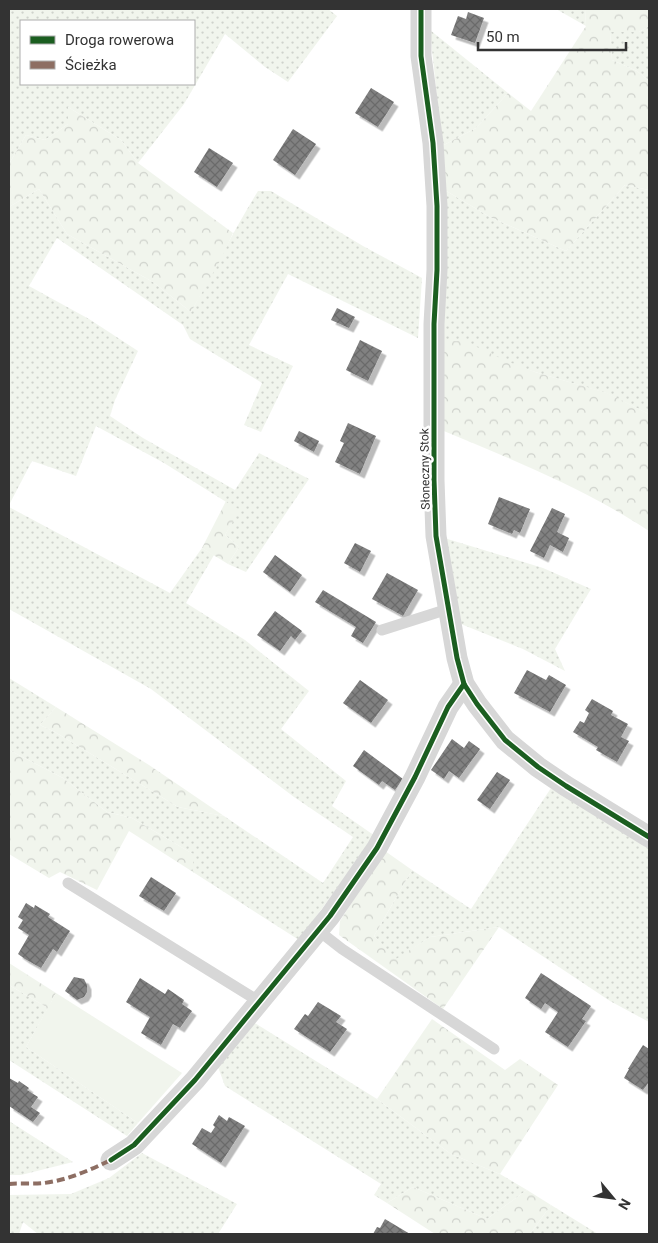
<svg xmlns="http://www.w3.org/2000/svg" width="658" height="1243" font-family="Roboto,sans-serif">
<defs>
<pattern id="grass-dots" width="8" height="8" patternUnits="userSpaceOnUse" patternTransform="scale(1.25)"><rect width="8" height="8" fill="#f1f5ed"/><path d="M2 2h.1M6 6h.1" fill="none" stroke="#cfd2cc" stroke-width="1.8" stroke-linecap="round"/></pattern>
<pattern id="forest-crowns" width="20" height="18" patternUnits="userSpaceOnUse" patternTransform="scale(1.25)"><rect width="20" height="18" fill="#f1f5ed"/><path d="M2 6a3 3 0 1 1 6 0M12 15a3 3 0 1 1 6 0" fill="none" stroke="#cfd2cc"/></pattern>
<pattern id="building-cross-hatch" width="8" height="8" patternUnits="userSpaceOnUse" patternTransform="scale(1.25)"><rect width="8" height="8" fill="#818181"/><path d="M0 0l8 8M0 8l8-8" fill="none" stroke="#6a6a6a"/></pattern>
<filter id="shadow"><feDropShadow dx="4.5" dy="4.5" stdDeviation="0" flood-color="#0004"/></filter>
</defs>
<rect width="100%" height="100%" fill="#fff"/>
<g fill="url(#grass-dots)" fill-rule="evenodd">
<path d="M 9,9 L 328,9 L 337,16 L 288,82 L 265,67 L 225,34 L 184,104 L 138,163 L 121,140 L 68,107 L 68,124 L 45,140 L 26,135 L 9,164 ZM 21,21 L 194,21 L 194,84 L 21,84 Z"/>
<path d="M 556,9 L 585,9 L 586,26 Z"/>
<path d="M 649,26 L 649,81 L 637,71 L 612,60 L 610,32 L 639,32 Z"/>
<path d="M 430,30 L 508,93 L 476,128 L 442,146 Z"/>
<path d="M 625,185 L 649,190 L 649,414 L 606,393 L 535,372 L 443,341 L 443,189 L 490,217 L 566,251 Z"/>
<path d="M 39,189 L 67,234 L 153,282 L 191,312 C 213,272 234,230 258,191 L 271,191 L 363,246 L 422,278 L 418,338 L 288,274 L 249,345 L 293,366 L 261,432 L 244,425 L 262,383 L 190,339 L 183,325 L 57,238 L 29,286 L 89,319 L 138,351 L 115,400 L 110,416 L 143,438 L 235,490 L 259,453 L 309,479 L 246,572 L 228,564 L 239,547 L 225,535 L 239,510 L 164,463 L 96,426 L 76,476 L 32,461 L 9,505 L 9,207 Z"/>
<path d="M 9,507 L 170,593 L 202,548 L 214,555 L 186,603 L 245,640 L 309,691 L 281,729 L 346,781 L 332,806 L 375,836 L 299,940 L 193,872 L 193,854 L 132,818 L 107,812 L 63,778 L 9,750 L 9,678 L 56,707 L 40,725 L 55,732 L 178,807 L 224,816 L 323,883 L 353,837 L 294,797 L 151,689 L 9,609 Z"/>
<path d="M 441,537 L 543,568 L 591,589 L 555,649 L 565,671 L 523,649 L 456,622 Z"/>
<path d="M 551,788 L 649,848 L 649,1022 L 610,1001 L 499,927 L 430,937 L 396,960 L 374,936 L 412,870 L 471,909 Z"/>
<path d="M 9,985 L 48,1008 L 26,1047 L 138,1123 L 127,1136 L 9,1060 Z"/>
<path d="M 253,1022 L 377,1099 L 451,1154 L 500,1174 L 527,1190 L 487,1219 L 413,1187 L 387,1203 L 374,1195 L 381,1184 L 225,1086 L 218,1067 Z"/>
<path d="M 9,1121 L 73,1162 L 21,1175 L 9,1175 Z"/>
<path d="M 142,1153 L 237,1204 L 218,1234 L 38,1234 L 23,1222 L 19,1234 L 9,1234 L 9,1195 L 71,1194 L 109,1178 Z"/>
<path d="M 551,1205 L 598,1234 L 530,1234 Z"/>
</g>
<g fill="url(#forest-crowns)">
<path d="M 585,9 L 649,9 L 649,26 L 639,32 L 610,32 L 612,60 L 637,71 L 649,81 L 649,190 L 625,185 L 566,251 L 490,217 L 443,189 L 442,146 L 476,128 L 508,93 L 531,111 L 586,26 Z"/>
<path d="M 68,107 L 121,140 L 138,163 L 233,233 L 221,259 L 191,312 L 153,282 L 67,234 L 39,189 L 9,207 L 9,164 L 26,135 L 45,140 L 68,124 Z"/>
<path d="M 443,341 L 464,341 L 509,362 L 535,372 L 607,393 L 649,414 L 649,531 C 584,488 511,459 439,429 Z"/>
<path d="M 226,501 L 240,510 L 225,535 L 239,547 L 228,564 L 202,548 Z"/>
<path d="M 56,707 L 149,765 L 224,816 L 178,807 L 55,732 L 40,725 Z"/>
<path d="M 9,750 L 63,778 L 107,812 L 132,818 L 193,854 L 193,872 L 129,831 L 97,890 L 60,872 L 49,878 L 9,854 Z"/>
<path d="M 385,851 L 412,870 L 374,936 L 396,959 L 430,937 L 499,927 L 443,1009 L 339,935 L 340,921 Z"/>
<path d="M 9,963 L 56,993 L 48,1008 L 9,985 Z"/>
<path d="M 432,1019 L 505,1070 L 520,1059 L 558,1085 L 500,1174 L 451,1154 L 377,1099 Z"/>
<path d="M 413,1187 L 487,1219 L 527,1190 L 551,1205 L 530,1234 L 435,1234 L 387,1203 Z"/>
</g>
<path fill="#f1f5ed" d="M 56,993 L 182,1073 L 138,1123 L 26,1047 Z"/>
<g fill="url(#building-cross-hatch)" filter="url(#shadow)">
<path d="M 468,12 L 484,18 L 475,43 L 451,35 L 458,16 L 466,19 Z"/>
<path d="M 371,88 L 394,102 L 378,127 L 355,113 Z"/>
<path d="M 293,129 L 316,144 L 295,175 L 273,160 Z"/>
<path d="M 209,148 L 233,163 L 217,187 L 194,172 Z"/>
<path d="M 337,308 L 355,317 L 349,328 L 331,320 Z"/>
<path d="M 360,340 L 382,351 L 368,381 L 346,370 Z"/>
<path d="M 348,423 L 376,436 L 360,474 L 335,462 L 344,443 L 340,441 Z"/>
<path d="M 299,431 L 319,441 L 314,452 L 294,441 Z"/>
<path d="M 499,497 L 530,509 L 520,533 L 514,530 L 512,534 L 488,524 Z"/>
<path d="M 552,508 L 565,514 L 557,532 L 569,538 L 563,552 L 550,545 L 544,558 L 530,551 Z"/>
<path d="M 355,543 L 371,551 L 360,572 L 344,563 Z"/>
<path d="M 275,555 L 302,575 L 290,592 L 263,572 Z"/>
<path d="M 387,573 L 418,590 L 403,616 L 372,599 Z"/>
<path d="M 323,590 L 376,622 L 363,643 L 351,636 L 356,627 L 315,602 Z"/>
<path d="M 275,611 L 302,631 L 295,640 L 291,636 L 280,651 L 257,635 Z"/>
<path d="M 527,670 L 546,680 L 549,675 L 566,685 L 550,712 L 514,693 Z"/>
<path d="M 360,680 L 388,700 L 371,723 L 343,703 Z"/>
<path d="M 592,699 L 613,711 L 611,715 L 628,724 L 621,737 L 629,741 L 617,762 L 596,750 L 598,747 L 573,732 L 580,721 L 584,723 L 589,713 L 585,710 Z"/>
<path d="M 452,739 L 464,748 L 469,741 L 480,749 L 459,778 L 449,771 L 444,779 L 431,770 Z"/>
<path d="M 364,750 L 403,779 L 395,790 L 382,781 L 379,785 L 353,766 Z"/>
<path d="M 497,772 L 510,780 L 490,809 L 477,800 Z"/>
<path d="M 151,877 L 176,893 L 164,911 L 139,896 Z"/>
<path d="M 26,903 L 34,908 L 35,905 L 50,914 L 48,917 L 70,931 L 57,952 L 53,949 L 41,968 L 25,959 L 18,954 L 29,935 L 18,928 L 23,920 L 18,917 Z"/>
<path d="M 541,973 L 591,1006 L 582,1019 L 586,1021 L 568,1047 L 545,1032 L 558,1012 L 545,1003 L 541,1009 L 525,998 Z"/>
<path d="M 74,977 L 84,979 L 87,985 L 87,992 L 84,997 L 77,1000 L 65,991 Z"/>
<path d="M 140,978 L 165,994 L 168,989 L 184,1000 L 182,1004 L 192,1011 L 180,1028 L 173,1024 L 161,1045 L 141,1033 L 150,1017 L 126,1002 Z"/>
<path d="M 318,1002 L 341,1016 L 336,1022 L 347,1029 L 330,1052 L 294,1029 L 305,1014 L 308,1016 Z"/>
<path d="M 643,1045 L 649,1049 L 649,1082 L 643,1090 L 624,1078 L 629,1069 L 628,1069 Z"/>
<path d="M 9,1078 L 18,1083 L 19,1081 L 29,1088 L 27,1090 L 38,1097 L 31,1107 L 40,1113 L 33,1122 L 9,1106 Z"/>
<path d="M 219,1115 L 227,1121 L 229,1117 L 245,1126 L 221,1163 L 192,1144 L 202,1128 L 211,1133 L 215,1127 L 213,1125 Z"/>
<path d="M 385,1219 L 410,1234 L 373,1234 L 377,1227 L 380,1228 Z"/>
</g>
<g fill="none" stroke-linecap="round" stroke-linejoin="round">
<g stroke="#d7d7d7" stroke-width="11">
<path d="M 382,630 L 448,609"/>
<path d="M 68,883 L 260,1002"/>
<path d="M 319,931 L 342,949 L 494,1049"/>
</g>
<g stroke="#d7d7d7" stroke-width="21">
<path d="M 421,9 L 421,56 L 433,143 L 437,206 L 437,270 L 434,324 L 434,480 L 436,536 L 457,658 L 464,684 L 477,704 L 505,740 L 538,767 L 566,786 L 649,837"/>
<path d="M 111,1160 L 134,1145 L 195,1080 L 330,916 L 377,848 L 415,777 L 448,707 L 464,684"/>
</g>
<path stroke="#8d6e63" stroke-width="4" stroke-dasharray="8 4" stroke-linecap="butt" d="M 9,1184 C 20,1183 33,1184 44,1183 C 68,1180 90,1170 111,1160"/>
<defs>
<g id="cycleway">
<path d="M 421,9 L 421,56 L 433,143 L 437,206 L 437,270 L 434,324 L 434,480 L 436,536 L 457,658 L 464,684 L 477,704 L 505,740 L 538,767 L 566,786 L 649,837"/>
<path d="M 111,1160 L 134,1145 L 195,1080 L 330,916 L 377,848 L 415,777 L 448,707 L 464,684"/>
</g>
</defs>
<use href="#cycleway" stroke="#fff" stroke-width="8"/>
<use href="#cycleway" stroke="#1b5e20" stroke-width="5"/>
</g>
<g text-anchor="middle" stroke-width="5" stroke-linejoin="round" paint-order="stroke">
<g font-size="12" fill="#333" stroke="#fff">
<text transform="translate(425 469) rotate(-91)" y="4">Słoneczny Stok</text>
</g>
</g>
<rect width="658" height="1243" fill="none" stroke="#333333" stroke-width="20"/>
<rect x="20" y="20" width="175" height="65" fill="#ffffff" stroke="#adadad"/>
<rect x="30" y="36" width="25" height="8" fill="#1b5e20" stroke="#adadad"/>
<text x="65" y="45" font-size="15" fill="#333333">Droga rowerowa</text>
<rect x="30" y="61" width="25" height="8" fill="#8d6e63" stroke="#adadad"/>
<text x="65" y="70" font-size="15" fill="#333333">Ścieżka</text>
<g transform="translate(613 1198) rotate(119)" stroke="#ffffff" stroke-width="4" paint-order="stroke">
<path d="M0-4L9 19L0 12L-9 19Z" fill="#333333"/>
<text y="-8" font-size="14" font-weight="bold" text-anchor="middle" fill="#333333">N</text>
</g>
<path d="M478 42v8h148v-8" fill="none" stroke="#333333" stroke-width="2.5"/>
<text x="486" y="42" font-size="15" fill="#333333" stroke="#ffffff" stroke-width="4" paint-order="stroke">50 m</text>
</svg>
